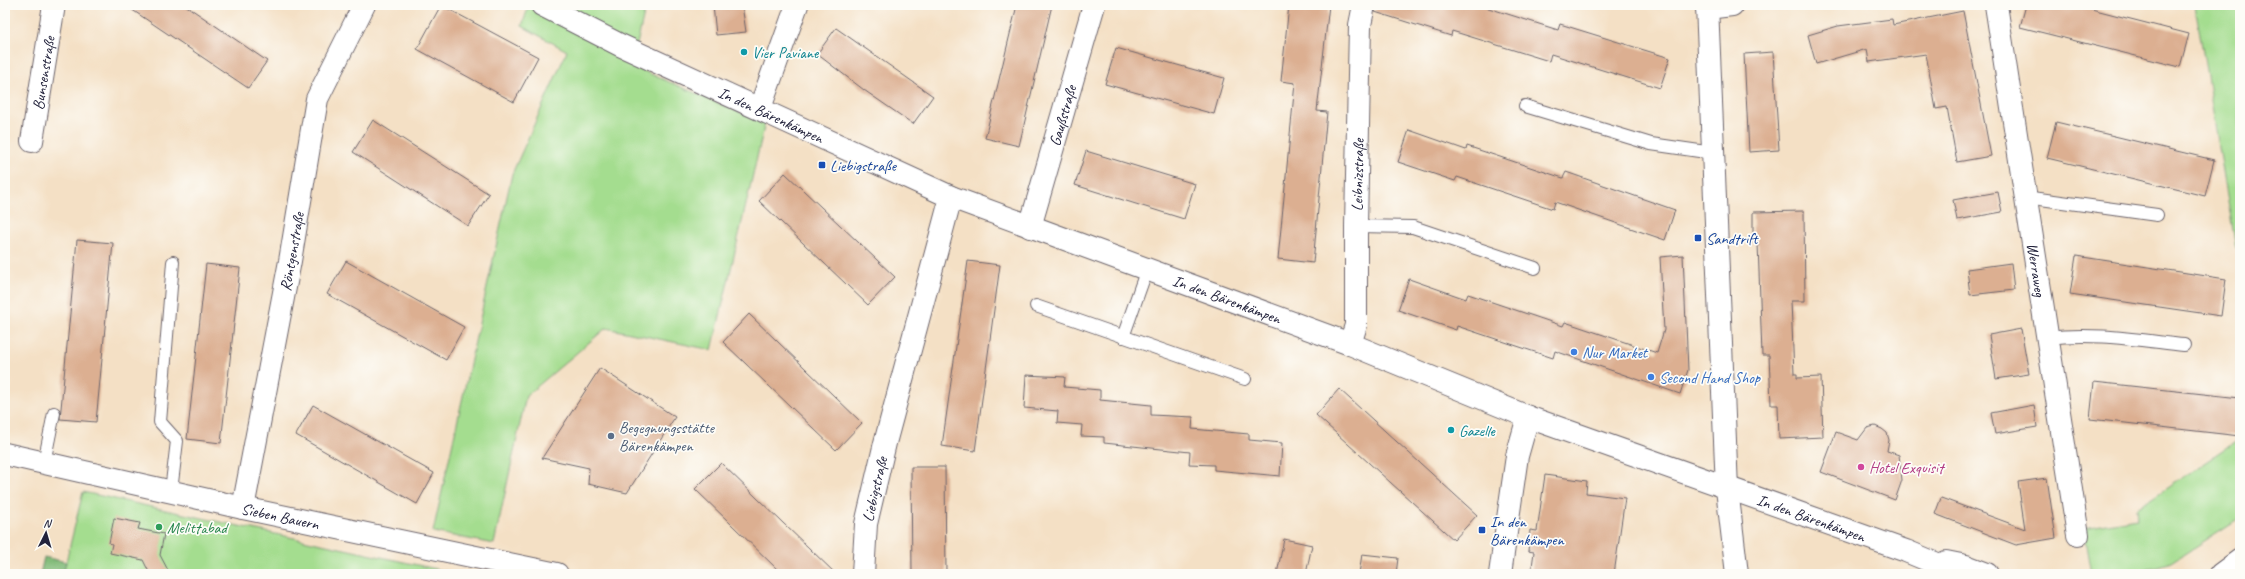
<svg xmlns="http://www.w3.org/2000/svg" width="2245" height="579" font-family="Caveat,sans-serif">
<rect width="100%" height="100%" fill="#fdfcf7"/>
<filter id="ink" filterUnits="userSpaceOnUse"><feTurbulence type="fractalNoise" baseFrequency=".025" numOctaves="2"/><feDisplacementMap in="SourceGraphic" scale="8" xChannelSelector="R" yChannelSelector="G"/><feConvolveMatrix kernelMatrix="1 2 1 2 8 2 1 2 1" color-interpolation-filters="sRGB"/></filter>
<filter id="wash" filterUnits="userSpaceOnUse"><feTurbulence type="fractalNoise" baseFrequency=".012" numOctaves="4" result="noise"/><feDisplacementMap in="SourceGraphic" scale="16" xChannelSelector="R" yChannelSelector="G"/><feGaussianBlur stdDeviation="0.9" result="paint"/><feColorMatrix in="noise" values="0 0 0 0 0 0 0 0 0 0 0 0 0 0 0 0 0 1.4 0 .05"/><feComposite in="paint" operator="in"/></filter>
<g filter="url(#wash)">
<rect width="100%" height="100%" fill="#f4e0c5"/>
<g fill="#a4dd8f" stroke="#638065">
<path d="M 529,5 L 646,5 L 632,66 L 765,123 L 712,350 L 606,328 L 526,396 L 494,544 L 433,532 L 512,174 L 567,51 L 522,26 Z"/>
<path d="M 2195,5 L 2240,5 L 2240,272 Z"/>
<path d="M 2240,439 L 2240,518 L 2172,562 L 2127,574 L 2091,574 L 2083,528 L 2138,519 L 2137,508 Z"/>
<path d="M 83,492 L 459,574 L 63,574 Z"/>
</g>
<path fill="#83bc7a" stroke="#526f5a" d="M 44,557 L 66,562 L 63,574 L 40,574 Z"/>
<g id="blocks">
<g fill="#dcaf91">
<path d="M 125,5 L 185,5 L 267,61 L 248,88 Z"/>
<path d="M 441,5 L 538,57 L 514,102 L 417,49 Z"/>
<path d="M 713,5 L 742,5 L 746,32 L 716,35 Z"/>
<path d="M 1017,5 L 1052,5 L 1019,146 L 985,138 Z"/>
<path d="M 1289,5 L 1329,5 L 1317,111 L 1327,112 L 1313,263 L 1278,259 L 1295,83 L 1281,81 Z"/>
<path d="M 1376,5 L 1479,5 L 1558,30 L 1560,24 L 1670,58 L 1660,88 L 1551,54 L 1549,61 L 1452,31 L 1451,36 L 1375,12 Z"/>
<path d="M 2026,5 L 2076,5 L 2189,34 L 2180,67 L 2020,27 Z"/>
<path d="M 1963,11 L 1991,156 L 1957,162 L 1947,107 L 1936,109 L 1926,54 L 1869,62 L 1867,49 L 1816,64 L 1808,35 L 1838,26 L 1892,19 L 1893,25 Z"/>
<path d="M 836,28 L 933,96 L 913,124 L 864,90 L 817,54 Z"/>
<path d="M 1116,48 L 1224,78 L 1214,114 L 1105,84 Z"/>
<path d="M 1773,52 L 1779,150 L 1749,152 L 1744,54 Z"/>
<path d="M 373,120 L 489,194 L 468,226 L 353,152 Z"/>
<path d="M 2056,122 L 2214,160 L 2205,196 L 2047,158 Z"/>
<path d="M 1409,130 L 1466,150 L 1467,146 L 1563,178 L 1566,172 L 1675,210 L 1665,240 L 1555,202 L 1553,209 L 1457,177 L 1455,181 L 1398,162 Z"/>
<path d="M 1086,151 L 1195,184 L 1184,219 L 1075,185 Z"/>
<path d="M 785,173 L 895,277 L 868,305 L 759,201 Z"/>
<path d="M 1998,192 L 2002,212 L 1957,220 L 1953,200 Z"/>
<path d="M 1804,211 L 1805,301 L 1791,301 L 1794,374 L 1797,374 L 1797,378 L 1821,377 L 1823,437 L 1779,439 L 1778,405 L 1771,405 L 1769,355 L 1762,355 L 1758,243 L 1753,243 L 1753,212 Z"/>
<path d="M 77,240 L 113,243 L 96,422 L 60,419 Z"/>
<path d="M 1683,255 L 1688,370 L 1680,394 L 1555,351 L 1553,358 L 1457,326 L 1456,330 L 1398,310 L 1409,279 L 1466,299 L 1468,294 L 1563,326 L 1565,322 L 1657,353 L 1664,330 L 1660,257 Z"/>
<path d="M 2076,256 L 2226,279 L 2221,316 L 2070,294 Z"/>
<path d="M 346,261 L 464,327 L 446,360 L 327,294 Z"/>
<path d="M 968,261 L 1000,265 L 975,451 L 942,446 Z"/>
<path d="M 2011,263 L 2014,290 L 1970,295 L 1967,269 Z"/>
<path d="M 206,264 L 240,268 L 221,443 L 187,439 Z"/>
<path d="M 749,314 L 862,423 L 836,450 L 723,342 Z"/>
<path d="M 2021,329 L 2029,374 L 1996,379 L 1989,335 Z"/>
<path d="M 600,368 L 675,417 L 627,493 L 588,484 L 589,468 L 542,458 Z"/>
<path d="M 1026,375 L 1065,377 L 1064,387 L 1100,390 L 1100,400 L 1151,405 L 1151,415 L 1193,417 L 1192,429 L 1249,434 L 1249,440 L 1282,443 L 1280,476 L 1214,470 L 1214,465 L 1189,464 L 1190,452 L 1104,443 L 1104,437 L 1081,436 L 1082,425 L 1057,423 L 1058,411 L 1024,408 Z"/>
<path d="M 2094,382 L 2240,398 L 2240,436 L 2090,419 Z"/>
<path d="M 1339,389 L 1477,515 L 1454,540 L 1316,415 Z"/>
<path d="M 313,405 L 434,473 L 417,504 L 296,435 Z"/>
<path d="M 2034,405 L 2037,427 L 1995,434 L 1991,413 Z"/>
<path d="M 1875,426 L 1882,429 L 1887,433 L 1889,440 L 1887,451 L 1899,455 L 1902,480 L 1895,500 L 1821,472 L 1836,432 L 1858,440 L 1867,428 Z"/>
<path d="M 721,463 L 757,498 L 836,574 L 782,574 L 731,524 L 695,489 Z"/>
<path d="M 911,467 L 945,467 L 946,574 L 912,574 Z"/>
<path d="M 1545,475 L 1587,481 L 1586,493 L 1625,498 L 1614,574 L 1531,574 L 1534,552 L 1528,551 L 1530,530 L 1537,531 Z"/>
<path d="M 2047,478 L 2056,538 L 2016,545 L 1935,514 L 1941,498 L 2025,529 L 2018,482 Z"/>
<path d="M 114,518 L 140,523 L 138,529 L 164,534 L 160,555 L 170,574 L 150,574 L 143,560 L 110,553 L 112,544 L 109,543 Z"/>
<path d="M 1284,539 L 1312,545 L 1306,574 L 1277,574 Z"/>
<path d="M 1362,554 L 1398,558 L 1396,574 L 1359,574 Z"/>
</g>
</g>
</g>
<g filter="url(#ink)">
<use href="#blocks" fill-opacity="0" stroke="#6c646b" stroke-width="1"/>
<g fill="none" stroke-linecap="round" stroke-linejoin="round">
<defs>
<g id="service">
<path d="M 1525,106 L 1651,144 L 1713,153"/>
<path d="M 2025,197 L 2157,215"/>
<path d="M 1356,226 L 1413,227 L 1535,268"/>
<path d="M 1036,306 L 1245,379"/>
<path d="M 1123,337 L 1147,269"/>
<path d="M 2047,338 C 2093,332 2138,340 2184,345"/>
<path d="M 44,463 L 54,413"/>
<path d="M 171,491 L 177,441 L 160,422 L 173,262"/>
</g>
<g id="minor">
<path id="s1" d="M 542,5 L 620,45 L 951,197 L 1350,344 L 1528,417 L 1906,551 L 1961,574"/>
<path d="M 1707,5 L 1727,489 L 1737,574"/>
<path id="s2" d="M 1996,5 L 2078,535"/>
<path d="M 1707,8 L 1732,5"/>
<path d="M 760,108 L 797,5"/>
<path id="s3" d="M 32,141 L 54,5"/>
<path id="s4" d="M 1030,227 L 1094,5"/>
<path id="s5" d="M 1350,344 L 1356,325 L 1356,226 L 1360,25 L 1364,5"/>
<path id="s6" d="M 5,454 L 243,508 L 557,574"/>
<path id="s7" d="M 243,508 L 290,261 L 317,99 L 364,5"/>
<path d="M 1946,562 L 1966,566 L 1987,574"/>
<path id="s8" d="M 863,574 L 866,524 L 885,443 L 951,197"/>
<path d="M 1500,574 L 1517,456 L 1528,417"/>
</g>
<path id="tertiary" d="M 2221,574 L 2240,560"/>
</defs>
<use href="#service" stroke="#6c646b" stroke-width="14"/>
<use href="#minor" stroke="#6c646b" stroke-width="24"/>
<use href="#tertiary" stroke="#6c646b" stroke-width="24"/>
<use href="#service" stroke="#fff" stroke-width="12"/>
<use href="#minor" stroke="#fff" stroke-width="22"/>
<use href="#tertiary" stroke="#fff" stroke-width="22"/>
</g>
</g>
<g fill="#0f9aa8" stroke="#fdfcf7" stroke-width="1.5">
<circle cx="744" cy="52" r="4"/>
<circle cx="1451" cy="430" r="4"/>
</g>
<g fill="#1a4fb4" stroke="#fdfcf7" stroke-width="1.5">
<rect x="818" y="161" width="8" height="8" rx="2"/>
<rect x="1694" y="234" width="8" height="8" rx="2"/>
<rect x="1478" y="526" width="8" height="8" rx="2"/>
</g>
<g fill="#3f7fe0" stroke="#fdfcf7" stroke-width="1.5">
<circle cx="1574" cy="352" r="4"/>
<circle cx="1651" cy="377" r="4"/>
</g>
<circle fill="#5c6f8a" stroke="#fdfcf7" stroke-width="1.5" cx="611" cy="436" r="4"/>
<circle fill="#d1479c" stroke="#fdfcf7" stroke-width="1.5" cx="1861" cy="467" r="4"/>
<circle fill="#2e9e5b" stroke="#fdfcf7" stroke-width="1.5" cx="159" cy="527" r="4"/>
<g text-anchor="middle" stroke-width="3.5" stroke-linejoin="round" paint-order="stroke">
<g font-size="16" fill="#0d838f" stroke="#fdfcf7" text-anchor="start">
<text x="752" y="58">Vier Paviane</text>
<text x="1459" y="436">Gazelle</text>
</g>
<g font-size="16" fill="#22223b" stroke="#fdfcf7">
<text dy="6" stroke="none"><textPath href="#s3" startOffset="69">Bunsenstraße</textPath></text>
<text dy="6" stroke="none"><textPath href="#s1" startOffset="254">In den Bärenkämpen</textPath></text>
<text dy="6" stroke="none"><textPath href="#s4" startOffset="116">Gaußstraße</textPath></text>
<text dy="6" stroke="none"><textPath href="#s5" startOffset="170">Leibnizstraße</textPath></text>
<text dy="6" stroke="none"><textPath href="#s7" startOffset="261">Röntgenstraße</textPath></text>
<text dy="6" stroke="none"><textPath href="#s2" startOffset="268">Werraweg</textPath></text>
<text dy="6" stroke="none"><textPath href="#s1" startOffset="746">In den Bärenkämpen</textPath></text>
<text dy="6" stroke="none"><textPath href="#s8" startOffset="86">Liebigstraße</textPath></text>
<text dy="6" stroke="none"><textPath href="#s6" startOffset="282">Sieben Bauern</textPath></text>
<text dy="6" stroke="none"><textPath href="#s1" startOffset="1370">In den Bärenkämpen</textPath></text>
</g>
<g font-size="16" fill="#164399" stroke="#fdfcf7" text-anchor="start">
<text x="830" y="171">Liebigstraße</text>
<text x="1706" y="244">Sandtrift</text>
<text x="1490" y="527">In den<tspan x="1490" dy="18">Bärenkämpen</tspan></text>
</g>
<g font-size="16" fill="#366cbe" stroke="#fdfcf7" text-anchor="start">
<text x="1582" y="358">Nur Market</text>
<text x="1659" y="383">Second Hand Shop</text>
</g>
<g font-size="16" fill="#4e5e75" stroke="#fdfcf7" text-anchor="start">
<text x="619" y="433">Begegnungsstätte<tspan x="619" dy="18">Bärenkämpen</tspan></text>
</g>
<g font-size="16" fill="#b23c85" stroke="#fdfcf7" text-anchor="start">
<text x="1869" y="473">Hotel Exquisit</text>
</g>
<g font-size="16" fill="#27864d" stroke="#fdfcf7" text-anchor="start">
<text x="167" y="533">Melittabad</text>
</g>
</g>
<rect width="2245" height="579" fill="none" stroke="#fdfcf7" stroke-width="20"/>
<g transform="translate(46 533) rotate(5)" stroke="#fdfcf7" stroke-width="3" paint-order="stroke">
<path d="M0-3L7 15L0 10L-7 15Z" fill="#22223b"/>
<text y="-6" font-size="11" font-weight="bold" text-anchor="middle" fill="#22223b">N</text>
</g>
</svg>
